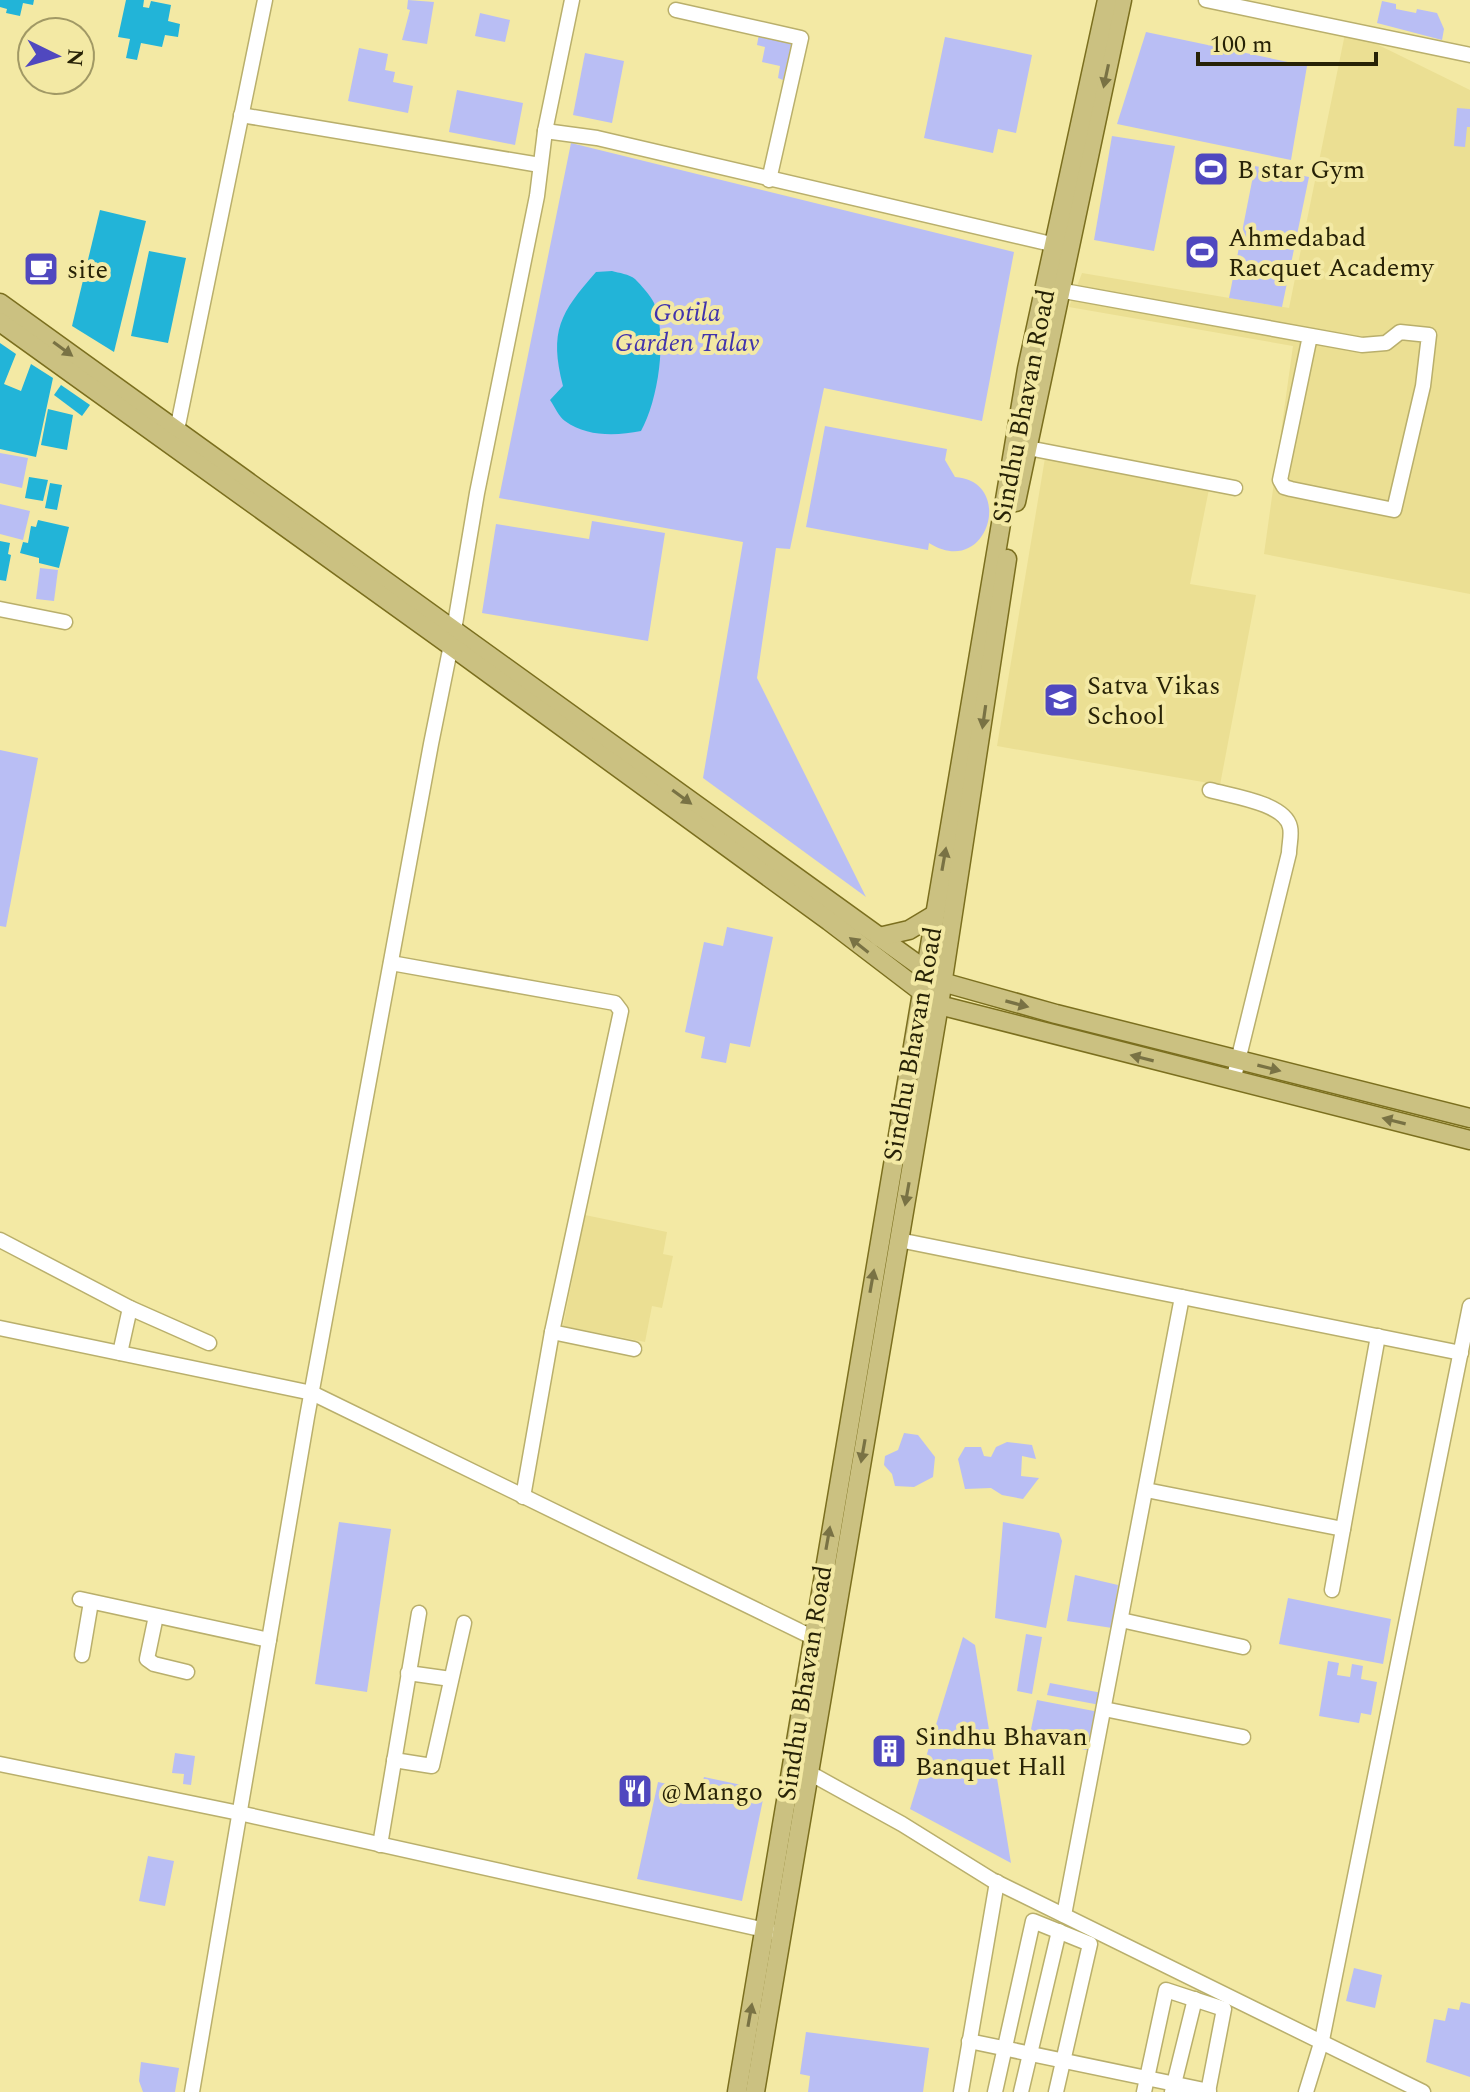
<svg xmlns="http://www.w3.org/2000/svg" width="1470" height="2092" font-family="Spectral,serif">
<rect width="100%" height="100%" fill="#f3e9a4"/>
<g fill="#ebdf93">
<path d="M 1346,29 L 1470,90 L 1470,594 L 1264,554 L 1293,346 L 1069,307 L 1082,273 L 1289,308 Z"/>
<path d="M 1045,458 L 1209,489 L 1190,584 L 1256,595 L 1220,785 L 997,746 Z"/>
<path d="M 585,1215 L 667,1232 L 663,1254 L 673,1256 L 662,1308 L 652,1306 L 645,1342 L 563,1326 Z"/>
</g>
<g fill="#b9bef4">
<path d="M 408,0 L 434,2 L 427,44 L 402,40 L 410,10 L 407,9 Z"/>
<path d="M 1382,1 L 1396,4 L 1396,9 L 1416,13 L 1417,9 L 1437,13 L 1444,29 L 1442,40 L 1377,23 Z"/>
<path d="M 480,13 L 510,20 L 505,42 L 475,36 Z"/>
<path d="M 1146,32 L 1307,66 L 1291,160 L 1117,124 Z"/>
<path d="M 759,34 L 792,41 L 783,80 L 778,78 L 780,66 L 762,62 L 765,47 L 757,45 Z"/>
<path d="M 945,37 L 1032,55 L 1016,133 L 998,129 L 993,153 L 924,138 Z"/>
<path d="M 359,48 L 388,54 L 385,70 L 395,72 L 393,82 L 413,86 L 408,113 L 348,101 Z"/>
<path d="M 585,53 L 624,61 L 612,123 L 573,115 Z"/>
<path d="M 457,90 L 523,103 L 515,145 L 449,132 Z"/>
<path d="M 1457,108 L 1470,109 L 1470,127 L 1467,127 L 1465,147 L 1454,146 Z"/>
<path d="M 1112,136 L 1175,146 L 1154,251 L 1094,240 Z"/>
<path d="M 571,143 L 1014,252 L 982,421 L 824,388 L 790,549 L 776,548 L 757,678 L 866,897 L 703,778 L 743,542 L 499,498 Z"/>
<path d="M 1255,166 L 1309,177 L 1282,307 L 1229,298 Z"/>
<path d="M 825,426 L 947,449 L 945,460 L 955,477 C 1016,481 988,580 929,543 L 928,550 L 806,527 Z"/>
<path d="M 0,453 L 28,458 L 22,488 L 0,483 Z"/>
<path d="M 0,504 L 30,511 L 23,540 L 0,534 Z"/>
<path d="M 592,521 L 665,533 L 648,641 L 482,613 L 496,524 L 589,539 Z"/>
<path d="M 40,568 L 58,570 L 54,601 L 36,599 Z"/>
<path d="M 0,750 L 38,758 L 6,927 L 0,926 Z"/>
<path d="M 727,927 L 773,937 L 750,1047 L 730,1043 L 726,1063 L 701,1058 L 705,1037 L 685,1032 L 704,942 L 723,946 Z"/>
<path d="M 904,1433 L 918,1435 L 935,1457 L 933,1477 L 914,1487 L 895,1486 L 892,1474 L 884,1465 L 885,1456 L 898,1450 Z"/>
<path d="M 1007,1442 L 1032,1445 L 1036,1459 L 1022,1456 L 1021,1476 L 1039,1478 L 1023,1499 L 1002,1495 L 991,1488 L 965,1489 L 958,1459 L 965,1447 L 981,1447 L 984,1456 L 991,1457 L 996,1447 Z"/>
<path d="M 339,1522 L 391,1529 L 367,1692 L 315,1684 Z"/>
<path d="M 1003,1522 L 1059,1533 L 1062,1541 L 1046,1628 L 995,1618 Z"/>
<path d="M 1075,1575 L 1118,1585 L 1112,1628 L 1067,1621 Z"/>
<path d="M 1288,1598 L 1391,1619 L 1383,1664 L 1279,1644 Z"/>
<path d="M 1026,1634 L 1042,1637 L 1032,1694 L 1017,1691 Z"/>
<path d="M 963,1637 L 975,1645 L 1011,1863 L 910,1809 Z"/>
<path d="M 1328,1661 L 1339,1663 L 1337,1675 L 1350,1677 L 1352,1664 L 1363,1666 L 1361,1679 L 1377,1682 L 1371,1715 L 1361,1713 L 1359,1723 L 1319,1716 Z"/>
<path d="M 1050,1683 L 1102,1693 L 1100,1705 L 1047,1695 Z"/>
<path d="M 1037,1700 L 1099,1712 L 1092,1751 L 1029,1739 Z"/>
<path d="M 175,1753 L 195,1756 L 191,1785 L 183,1784 L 184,1774 L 172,1773 Z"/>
<path d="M 704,1777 L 765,1790 L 742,1901 L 637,1879 L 658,1782 L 700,1791 Z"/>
<path d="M 148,1856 L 174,1861 L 165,1906 L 139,1901 Z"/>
<path d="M 1354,1968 L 1382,1975 L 1375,2008 L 1346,2001 Z"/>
<path d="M 1461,2002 L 1470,2004 L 1470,2077 L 1426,2062 L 1434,2019 L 1445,2021 L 1448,2008 L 1459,2010 Z"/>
<path d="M 806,2032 L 929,2048 L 923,2092 L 808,2092 L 810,2076 L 800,2074 Z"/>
<path d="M 141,2062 L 179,2068 L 175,2092 L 143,2092 L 139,2081 Z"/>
</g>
<g fill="#22b4d8">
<path d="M 0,0 L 34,0 L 33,5 L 23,3 L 20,16 L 6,13 L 7,9 L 0,7 Z"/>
<path d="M 126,0 L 144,0 L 143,7 L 149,8 L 151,1 L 171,5 L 168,21 L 180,24 L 178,37 L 165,35 L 162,47 L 141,43 L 137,60 L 126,58 L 130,39 L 118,37 Z"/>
<path d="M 100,210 L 146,221 L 114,352 L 72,326 Z"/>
<path d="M 149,251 L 186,258 L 168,343 L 131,336 Z"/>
<path d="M 612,271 C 619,273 629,274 635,279 C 641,285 651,296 654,303 C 668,337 658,401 641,431 C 616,436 587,437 565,421 C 559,417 555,407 550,400 L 563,386 C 549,331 560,313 596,272 Z"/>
<path d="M 0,343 L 16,354 L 4,384 L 21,391 L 31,364 L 53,378 L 36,457 L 0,449 Z"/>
<path d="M 61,385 L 90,405 L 82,416 L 54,395 Z"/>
<path d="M 48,409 L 73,415 L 67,450 L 41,445 Z"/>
<path d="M 29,477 L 48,480 L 43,501 L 25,498 Z"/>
<path d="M 50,483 L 62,485 L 57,510 L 45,508 Z"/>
<path d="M 38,520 L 69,527 L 59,568 L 39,563 L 39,558 L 20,553 L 23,542 L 28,543 L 31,526 L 36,527 Z"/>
<path d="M 0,541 L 10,543 L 8,554 L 11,555 L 6,581 L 0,580 Z"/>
</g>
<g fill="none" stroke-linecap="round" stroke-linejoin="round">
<defs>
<g id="minor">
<path d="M 1206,0 L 1470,55"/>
<path d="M 676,10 L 801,38 L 769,180"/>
<path d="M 241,115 L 540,165"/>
<path d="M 545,131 L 597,138 L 1064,247"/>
<path d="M 1053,289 L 1362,345 L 1386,343 L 1400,332 L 1429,335 L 1423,386 L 1394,510 L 1291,489 L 1284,487 L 1280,480 L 1310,336"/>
<path d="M 177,430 L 265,0"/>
<path d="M 1028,448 L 1235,488"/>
<path d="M 0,609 L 65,622"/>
<path d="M 1210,790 C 1231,796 1285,803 1290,827 C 1292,835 1289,845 1289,853 L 1233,1081"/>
<path d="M 391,963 L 615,1003 L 621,1011 L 552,1332 L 523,1497"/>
<path d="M 0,1240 L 130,1308 L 209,1343"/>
<path d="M 899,1240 L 1182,1297 L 1064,1915"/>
<path d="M 1182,1297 L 1461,1353"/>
<path d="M 0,1328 L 312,1393 L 812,1637 L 820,1638"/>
<path d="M 552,1332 L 634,1349"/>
<path d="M 120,1353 L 130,1308"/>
<path d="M 1146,1490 L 1343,1529"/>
<path d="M 1332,1590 L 1378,1336"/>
<path d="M 80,1599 L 269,1640"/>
<path d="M 156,1616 L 147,1659 L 154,1664 L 187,1672"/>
<path d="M 1121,1620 L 1243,1647"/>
<path d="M 82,1655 L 91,1602"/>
<path d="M 408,1673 L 451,1679"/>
<path d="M 1104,1709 L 1243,1737"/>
<path d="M 394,1760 L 432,1766 L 464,1623"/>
<path d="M 0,1764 L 239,1813 L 774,1932"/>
<path d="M 801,1773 L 815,1776 L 902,1824 L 992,1880 L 1423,2092"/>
<path d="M 380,1845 L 419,1613"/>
<path d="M 969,2041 L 1209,2091"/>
<path d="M 192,2092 L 307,1417 L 431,744 L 454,630 L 477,493 L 537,196 L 545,131 L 572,0"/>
<path d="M 961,2092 L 997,1882"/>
<path d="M 995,2092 L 1033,1921 L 1090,1944 L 1056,2092"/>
<path d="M 1021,2092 L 1059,1931"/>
<path d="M 1144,2092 L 1166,1990 L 1224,2009 L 1208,2092"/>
<path d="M 1172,2092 L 1195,1999"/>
<path d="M 1306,2092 L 1322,2040 L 1470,1306"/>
</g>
<g id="major">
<path d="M 0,303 L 942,982 L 1056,1014 L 1470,1118"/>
<path d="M 0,322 L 451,646 L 829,921 L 939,1005 L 1470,1140"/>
<path d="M 1016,502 L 1122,0"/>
<path d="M 879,937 L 909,930 L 934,915"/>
<path d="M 737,2092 L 1027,369 L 1107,0"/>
<path d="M 755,2092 L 939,1005 L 1007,559"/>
</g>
</defs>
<use href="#minor" stroke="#b9af6c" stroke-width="17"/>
<use href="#major" stroke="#7b6f1f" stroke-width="21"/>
<use href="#minor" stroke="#fff" stroke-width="14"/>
<use href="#major" stroke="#cbc181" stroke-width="18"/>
</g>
<defs><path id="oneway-solid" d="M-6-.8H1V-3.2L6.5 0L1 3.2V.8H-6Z" transform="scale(2)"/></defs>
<g fill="#797244">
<use href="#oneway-solid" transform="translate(1106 76) rotate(102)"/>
<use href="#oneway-solid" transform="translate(63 349) rotate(36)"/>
<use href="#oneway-solid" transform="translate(984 717) rotate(98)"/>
<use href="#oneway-solid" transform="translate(682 797) rotate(36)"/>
<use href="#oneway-solid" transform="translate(944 859) rotate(-80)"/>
<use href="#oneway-solid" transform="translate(859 945) rotate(-142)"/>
<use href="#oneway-solid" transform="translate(1017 1004) rotate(15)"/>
<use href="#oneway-solid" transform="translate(1142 1058) rotate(-166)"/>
<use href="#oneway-solid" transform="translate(1269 1068) rotate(14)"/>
<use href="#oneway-solid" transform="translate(1394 1121) rotate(-166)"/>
<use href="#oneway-solid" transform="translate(907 1194) rotate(100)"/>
<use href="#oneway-solid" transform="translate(872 1281) rotate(-80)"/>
<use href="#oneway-solid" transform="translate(863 1451) rotate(100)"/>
<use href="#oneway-solid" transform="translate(828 1538) rotate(-80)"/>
<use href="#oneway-solid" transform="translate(750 2015) rotate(-80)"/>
</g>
<defs>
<symbol id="stadium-square" viewBox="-11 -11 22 22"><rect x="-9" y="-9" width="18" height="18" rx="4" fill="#5048bf" stroke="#f3e9a4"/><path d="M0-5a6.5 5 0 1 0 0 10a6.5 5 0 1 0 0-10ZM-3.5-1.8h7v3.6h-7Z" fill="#fff"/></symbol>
<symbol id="cafe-square" viewBox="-11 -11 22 22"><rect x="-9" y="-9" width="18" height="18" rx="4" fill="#5048bf" stroke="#f3e9a4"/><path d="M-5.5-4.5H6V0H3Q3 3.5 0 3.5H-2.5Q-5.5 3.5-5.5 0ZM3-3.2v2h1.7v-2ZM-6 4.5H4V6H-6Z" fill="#fff"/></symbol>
<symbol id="school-square" viewBox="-11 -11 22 22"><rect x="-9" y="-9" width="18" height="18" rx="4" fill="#5048bf" stroke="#f3e9a4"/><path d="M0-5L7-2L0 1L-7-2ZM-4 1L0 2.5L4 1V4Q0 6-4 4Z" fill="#fff"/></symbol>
<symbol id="building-square" viewBox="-11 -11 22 22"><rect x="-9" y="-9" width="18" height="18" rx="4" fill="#5048bf" stroke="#f3e9a4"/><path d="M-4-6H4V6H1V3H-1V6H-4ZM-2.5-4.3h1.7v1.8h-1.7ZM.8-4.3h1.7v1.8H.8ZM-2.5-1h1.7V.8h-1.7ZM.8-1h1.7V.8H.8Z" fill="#fff"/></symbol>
<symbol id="restaurant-square" viewBox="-11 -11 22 22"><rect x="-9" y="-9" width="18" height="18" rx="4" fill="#5048bf" stroke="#f3e9a4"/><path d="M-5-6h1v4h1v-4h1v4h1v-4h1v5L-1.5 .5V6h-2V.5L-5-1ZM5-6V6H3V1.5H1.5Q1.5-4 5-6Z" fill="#fff"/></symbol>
</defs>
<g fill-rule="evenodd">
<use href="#stadium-square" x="1191" y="149" width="40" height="40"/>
<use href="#stadium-square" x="1182" y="232" width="40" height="40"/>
<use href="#cafe-square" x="21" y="249" width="40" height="40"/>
<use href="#school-square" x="1041" y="680" width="40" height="40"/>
<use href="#building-square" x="869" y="1731" width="40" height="40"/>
<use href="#restaurant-square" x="615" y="1771" width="40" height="40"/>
</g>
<g text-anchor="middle" stroke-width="8" stroke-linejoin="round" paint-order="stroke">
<g font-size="26" fill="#272206" stroke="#f3e9a4" text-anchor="start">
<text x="1237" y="178">B star Gym</text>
<text x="1228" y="246">Ahmedabad<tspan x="1228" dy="30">Racquet Academy</tspan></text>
<text x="67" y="278">site</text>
<text x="1087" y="694">Satva Vikas<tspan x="1087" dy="30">School</tspan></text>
<text x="915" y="1745">Sindhu Bhavan<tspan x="915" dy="30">Banquet Hall</tspan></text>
<text x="661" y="1800">@Mango</text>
</g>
<g font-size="26" font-style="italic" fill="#4133ad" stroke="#f3e9a4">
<text x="687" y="321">Gotila<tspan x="687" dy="30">Garden Talav</tspan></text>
</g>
<g font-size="26" fill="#272206" stroke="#f3e9a4">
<text transform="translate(1023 406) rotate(-79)" y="9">Sindhu Bhavan Road</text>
<text transform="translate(912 1044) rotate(-80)" y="9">Sindhu Bhavan Road</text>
<text transform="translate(804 1683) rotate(-81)" y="9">Sindhu Bhavan Road</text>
</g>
</g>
<g transform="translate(56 56) rotate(95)"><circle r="38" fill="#f3e9a4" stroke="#a19965" stroke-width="2"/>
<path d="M0-6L14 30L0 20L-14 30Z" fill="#5048bf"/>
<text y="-12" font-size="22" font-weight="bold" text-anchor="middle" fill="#272206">N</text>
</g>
<path d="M1198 52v12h178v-12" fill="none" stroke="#272206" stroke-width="4"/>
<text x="1210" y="52" font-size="24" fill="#272206" stroke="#f3e9a4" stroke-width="6" paint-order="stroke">100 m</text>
</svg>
